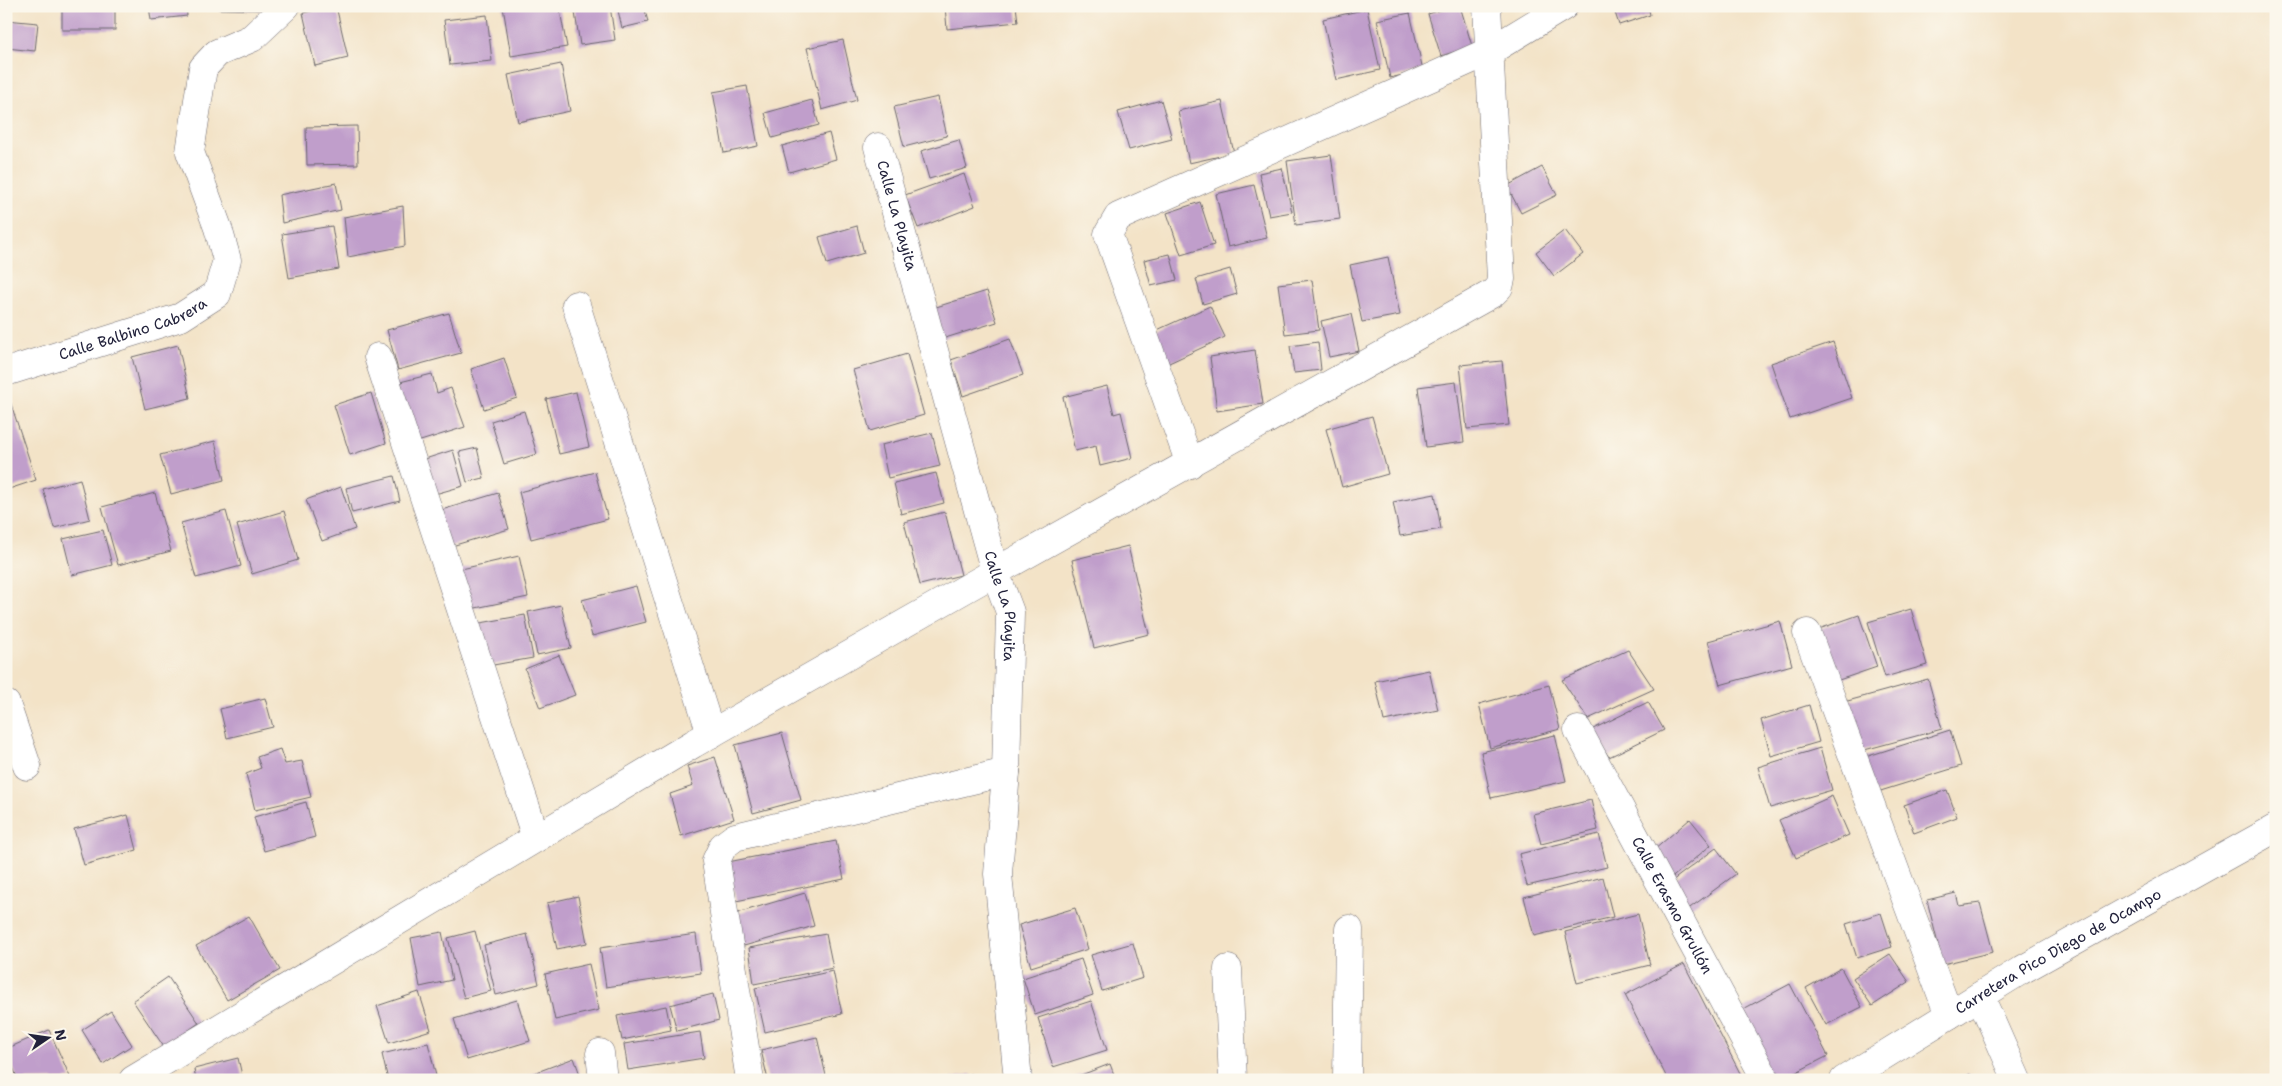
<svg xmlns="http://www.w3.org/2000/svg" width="2282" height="1086" font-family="'Shantell Sans',sans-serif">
<rect width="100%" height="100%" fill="#fbf7ec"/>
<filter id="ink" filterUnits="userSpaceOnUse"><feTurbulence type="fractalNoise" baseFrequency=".02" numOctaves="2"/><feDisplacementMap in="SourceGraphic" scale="10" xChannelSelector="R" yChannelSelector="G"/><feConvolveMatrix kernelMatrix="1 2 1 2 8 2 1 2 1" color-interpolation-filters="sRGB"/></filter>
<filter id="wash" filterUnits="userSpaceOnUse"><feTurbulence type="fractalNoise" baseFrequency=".0096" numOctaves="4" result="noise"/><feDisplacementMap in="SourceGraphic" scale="20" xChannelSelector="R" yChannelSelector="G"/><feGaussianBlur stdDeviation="1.12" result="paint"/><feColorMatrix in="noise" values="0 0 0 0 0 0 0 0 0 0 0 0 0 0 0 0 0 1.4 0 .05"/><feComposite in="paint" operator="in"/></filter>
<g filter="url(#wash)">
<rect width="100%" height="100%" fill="#f3e3c7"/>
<g id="blocks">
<g fill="#c09ecb">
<rect x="62" y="6" width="53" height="24"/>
<path d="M 149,6 L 186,6 L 187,16 L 151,20 Z"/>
<path d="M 218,6 L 263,6 L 263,10 L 218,9 Z"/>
<path d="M 332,6 L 336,6 L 348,58 L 315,66 L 303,13 Z"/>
<path d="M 386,6 L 400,6 L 400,7 L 387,10 Z"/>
<path d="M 509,6 L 559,6 L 567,47 L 511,56 L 503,7 Z"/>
<path d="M 574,6 L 610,6 L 615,40 L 580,45 Z"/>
<path d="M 617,6 L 644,6 L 648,22 L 622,28 Z"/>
<path d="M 945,6 L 1016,6 L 1018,22 L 947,29 Z"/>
<path d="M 1454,6 L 1460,6 L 1472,46 L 1441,56 L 1428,14 Z"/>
<path d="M 1613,6 L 1648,6 L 1650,15 L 1619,25 Z"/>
<path d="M 1367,9 L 1380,70 L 1336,80 L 1323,19 Z"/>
<path d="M 1410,13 L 1423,70 L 1390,78 L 1377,20 Z"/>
<path d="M 487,15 L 492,61 L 450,65 L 444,20 Z"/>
<path d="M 6,20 L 38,23 L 35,51 L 6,48 Z"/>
<path d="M 843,40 L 857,100 L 822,110 L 807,48 Z"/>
<path d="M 561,64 L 570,111 L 518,122 L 508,75 Z"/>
<path d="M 747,86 L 758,146 L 724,153 L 713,92 Z"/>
<path d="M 938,97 L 947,136 L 904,147 L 894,107 Z"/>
<path d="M 812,100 L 819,125 L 772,138 L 765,113 Z"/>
<path d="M 1161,100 L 1172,139 L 1129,150 L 1118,112 Z"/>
<path d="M 1222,101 L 1234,153 L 1189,163 L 1178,111 Z"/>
<path d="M 357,126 L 358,164 L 307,165 L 306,127 Z"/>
<path d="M 829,133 L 836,159 L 789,172 L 782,146 Z"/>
<path d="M 959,140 L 967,168 L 929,179 L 921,151 Z"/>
<path d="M 1331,155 L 1340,219 L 1296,225 L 1287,161 Z"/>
<path d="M 1542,167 L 1557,195 L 1521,213 L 1507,186 Z"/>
<path d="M 1282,168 L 1292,212 L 1269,216 L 1259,173 Z"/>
<path d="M 964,174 L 975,206 L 918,228 L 905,195 Z"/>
<path d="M 336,183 L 341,210 L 282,223 L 279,195 Z"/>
<path d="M 1254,185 L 1267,238 L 1228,247 L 1216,194 Z"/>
<path d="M 1200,202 L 1214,245 L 1181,255 L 1167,213 Z"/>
<path d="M 403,206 L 405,246 L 348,257 L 344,217 Z"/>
<path d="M 332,226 L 339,269 L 289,278 L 282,234 Z"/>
<path d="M 857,226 L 864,253 L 827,264 L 819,237 Z"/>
<path d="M 1565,230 L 1583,254 L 1554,276 L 1536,252 Z"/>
<path d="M 1170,254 L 1177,280 L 1151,286 L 1144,260 Z"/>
<path d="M 1388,257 L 1400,315 L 1362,322 L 1350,265 Z"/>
<path d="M 1230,269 L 1237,294 L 1203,304 L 1196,279 Z"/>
<path d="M 1312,280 L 1319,330 L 1285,334 L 1278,284 Z"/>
<path d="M 987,291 L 997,322 L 942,339 L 933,308 Z"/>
<path d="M 1210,306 L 1225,337 L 1169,363 L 1155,331 Z"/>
<path d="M 449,313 L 461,353 L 398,370 L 387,330 Z"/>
<path d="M 1351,314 L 1359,351 L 1329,357 L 1321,321 Z"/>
<path d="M 1010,339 L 1023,375 L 963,396 L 951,360 Z"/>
<path d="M 1318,342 L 1321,370 L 1294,373 L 1290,346 Z"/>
<path d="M 1833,342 L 1852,398 L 1790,419 L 1771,363 Z"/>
<path d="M 178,345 L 190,398 L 145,409 L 132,357 Z"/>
<path d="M 1255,350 L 1263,404 L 1217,411 L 1210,357 Z"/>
<path d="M 907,354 L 924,415 L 870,431 L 853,370 Z"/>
<path d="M 504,358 L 517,398 L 484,409 L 471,369 Z"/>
<path d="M 1502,361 L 1509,425 L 1467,429 L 1460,365 Z"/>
<path d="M 432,374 L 437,393 L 451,388 L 465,427 L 411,444 L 392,384 Z"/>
<path d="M 1456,382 L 1464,442 L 1426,447 L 1418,387 Z"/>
<path d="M 1107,386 L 1114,414 L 1121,412 L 1132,458 L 1100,466 L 1096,446 L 1075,451 L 1063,397 Z"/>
<path d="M 576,392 L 589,447 L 559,454 L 546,399 Z"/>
<path d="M 371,393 L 386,443 L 350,455 L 334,405 Z"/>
<path d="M 10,401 L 36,480 L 6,490 L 6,402 Z"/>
<path d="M 524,411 L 537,454 L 504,464 L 491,421 Z"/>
<path d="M 1372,416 L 1388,474 L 1342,487 L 1326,429 Z"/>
<path d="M 932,433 L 940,466 L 888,478 L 881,445 Z"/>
<path d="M 215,441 L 224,480 L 171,494 L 160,455 Z"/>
<path d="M 477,448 L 484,478 L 467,482 L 459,452 Z"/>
<path d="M 453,450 L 463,486 L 435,494 L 425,459 Z"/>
<path d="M 595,472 L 608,519 L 531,539 L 519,492 Z"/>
<path d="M 936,473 L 944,503 L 901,514 L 894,483 Z"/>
<path d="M 394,476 L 400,501 L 352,513 L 346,488 Z"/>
<path d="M 80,479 L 90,519 L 54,528 L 43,489 Z"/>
<path d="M 341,487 L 355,529 L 322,541 L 306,500 Z"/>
<path d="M 155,493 L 171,551 L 118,565 L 102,507 Z"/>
<path d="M 498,493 L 509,529 L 445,548 L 435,512 Z"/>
<path d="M 1435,494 L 1441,529 L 1400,536 L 1393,502 Z"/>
<path d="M 226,511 L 241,566 L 196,578 L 181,523 Z"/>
<path d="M 284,511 L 298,560 L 252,574 L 237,525 Z"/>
<path d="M 945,512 L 961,575 L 920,585 L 904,522 Z"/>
<path d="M 103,530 L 112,565 L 72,575 L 63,539 Z"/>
<path d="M 1128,546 L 1149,634 L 1094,648 L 1072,560 Z"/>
<path d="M 519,556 L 528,597 L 466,610 L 457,570 Z"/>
<path d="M 636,586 L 646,622 L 592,636 L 582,600 Z"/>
<path d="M 561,605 L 571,648 L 537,655 L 528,612 Z"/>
<path d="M 1911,609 L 1927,665 L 1885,677 L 1868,622 Z"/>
<path d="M 525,615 L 533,658 L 482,667 L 475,624 Z"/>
<path d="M 1859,615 L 1877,667 L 1833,682 L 1816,630 Z"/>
<path d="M 1780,621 L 1792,665 L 1720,685 L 1708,641 Z"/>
<path d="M 1628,650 L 1654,689 L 1588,719 L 1562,680 Z"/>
<path d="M 559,655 L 575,695 L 540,708 L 525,669 Z"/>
<path d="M 1429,670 L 1438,710 L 1384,721 L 1375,681 Z"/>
<path d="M 1928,679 L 1942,729 L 1857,752 L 1844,702 Z"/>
<path d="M 1549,685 L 1560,729 L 1490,748 L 1479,704 Z"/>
<path d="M 265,698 L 273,727 L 227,738 L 220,709 Z"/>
<path d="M 1648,702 L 1664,730 L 1609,757 L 1591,730 Z"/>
<path d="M 1809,705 L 1819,742 L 1771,756 L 1761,720 Z"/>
<path d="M 1950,730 L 1961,766 L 1874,793 L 1862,758 Z"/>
<path d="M 782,733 L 801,800 L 753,813 L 735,745 Z"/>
<path d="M 1555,735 L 1566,781 L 1491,798 L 1481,752 Z"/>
<path d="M 1820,748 L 1832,790 L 1770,808 L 1758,767 Z"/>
<path d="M 280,749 L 285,764 L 302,761 L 311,797 L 255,810 L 246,774 L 261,768 L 257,757 Z"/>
<path d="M 715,757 L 734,819 L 681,836 L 670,794 L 693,786 L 687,766 Z"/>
<path d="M 1947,790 L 1957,817 L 1914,833 L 1904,805 Z"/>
<path d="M 1832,796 L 1849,835 L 1796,858 L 1779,820 Z"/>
<path d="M 1591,800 L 1598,830 L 1541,844 L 1533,814 Z"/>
<path d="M 306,802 L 315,837 L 264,851 L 254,817 Z"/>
<path d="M 128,815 L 137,850 L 84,865 L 74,829 Z"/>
<path d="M 1690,819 L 1711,845 L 1668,881 L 1647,856 Z"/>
<path d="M 1599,834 L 1607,867 L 1527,886 L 1519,854 Z"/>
<path d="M 836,841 L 844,879 L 736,901 L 728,862 Z"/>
<path d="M 1716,848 L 1736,874 L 1687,910 L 1668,884 Z"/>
<path d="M 1603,877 L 1613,917 L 1534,936 L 1524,897 Z"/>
<path d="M 805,893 L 814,926 L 744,946 L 734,914 Z"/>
<path d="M 1956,893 L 1959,906 L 1980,903 L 1993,952 L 1943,964 L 1927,900 Z"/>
<path d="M 578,896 L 587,943 L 557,949 L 547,903 Z"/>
<path d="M 1075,908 L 1088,949 L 1031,967 L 1019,925 Z"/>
<path d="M 1881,913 L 1892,947 L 1857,958 L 1846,924 Z"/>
<path d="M 1638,914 L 1650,965 L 1577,983 L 1565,932 Z"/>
<path d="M 249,916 L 280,970 L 227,1000 L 196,946 Z"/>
<path d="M 475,931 L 491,991 L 464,998 L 448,938 Z"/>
<path d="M 442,932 L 452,980 L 420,987 L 411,938 Z"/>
<path d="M 527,934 L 539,984 L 496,995 L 484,945 Z"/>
<path d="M 696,934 L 701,973 L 606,987 L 600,948 Z"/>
<path d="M 826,934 L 833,968 L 754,984 L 749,948 Z"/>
<path d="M 1133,943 L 1143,978 L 1102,991 L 1091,955 Z"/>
<path d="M 1890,954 L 1909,982 L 1872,1006 L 1853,978 Z"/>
<path d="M 1081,959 L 1093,995 L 1035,1015 L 1023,978 Z"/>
<path d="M 589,964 L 599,1010 L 555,1020 L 545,974 Z"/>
<path d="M 1684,964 L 1741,1075 L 1732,1080 L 1668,1080 L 1625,995 Z"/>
<path d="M 1841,968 L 1862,1007 L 1826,1025 L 1806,988 Z"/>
<path d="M 833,971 L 842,1014 L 765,1032 L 755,988 Z"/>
<path d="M 168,977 L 199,1023 L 164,1047 L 133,1001 Z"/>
<path d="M 1790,984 L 1828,1056 L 1781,1080 L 1768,1080 L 1734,1014 Z"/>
<path d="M 419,992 L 431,1030 L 389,1043 L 377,1006 Z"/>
<path d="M 713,994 L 719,1020 L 677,1031 L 670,1005 Z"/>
<path d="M 517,1000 L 530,1041 L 467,1060 L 454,1019 Z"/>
<path d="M 1091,1001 L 1107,1050 L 1053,1067 L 1038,1018 Z"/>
<path d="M 666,1006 L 671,1030 L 622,1040 L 617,1016 Z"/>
<path d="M 111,1011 L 132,1045 L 103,1064 L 82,1030 Z"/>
<path d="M 49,1030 L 71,1079 L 18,1080 L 6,1049 Z"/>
<path d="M 700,1032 L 704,1058 L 628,1070 L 624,1044 Z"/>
<path d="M 817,1037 L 827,1080 L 768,1080 L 761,1050 Z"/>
<path d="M 428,1043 L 437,1080 L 388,1080 L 382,1054 Z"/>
<path d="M 238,1058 L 243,1080 L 196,1080 L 194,1069 Z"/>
<path d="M 574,1058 L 582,1080 L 516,1080 Z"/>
<path d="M 1110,1064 L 1116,1080 L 1068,1080 Z"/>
<path d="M 971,1074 L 972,1080 L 951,1080 L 951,1079 Z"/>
<path d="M 1970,1074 L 1973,1080 L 1958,1080 Z"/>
</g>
</g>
</g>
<g filter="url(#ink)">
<use href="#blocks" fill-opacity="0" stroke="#6b666c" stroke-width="1"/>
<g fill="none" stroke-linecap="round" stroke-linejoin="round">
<defs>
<g id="minor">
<path id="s1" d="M 878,147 L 995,572 L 1010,612 L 1006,772 L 998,874 L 1018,1080"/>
<path d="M 576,305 L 711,734"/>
<path d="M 378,357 L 536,838"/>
<path id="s2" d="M 6,372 L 181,317 L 217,294 L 227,260 L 218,228 L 190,152 L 203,68 L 217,53 L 252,38 L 286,6"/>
<path d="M 1190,464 L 1108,234 L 1118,217 L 1490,51 L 1564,6"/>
<path d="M 1807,633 L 1949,1015"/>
<path d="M 6,704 L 27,766"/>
<path id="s3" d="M 1578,730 L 1766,1080"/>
<path d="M 1228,969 L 1233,1080"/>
<path d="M 1980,996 L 2017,1080"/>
<path d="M 600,1053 L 603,1080"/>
<path d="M 133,1080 L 693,744 L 995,572 L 1493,293 L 1499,287 L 1501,279 L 1487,6"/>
<path d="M 750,1080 L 716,861 L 723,846 L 735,837 L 1006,772"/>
<path d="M 1347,1080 L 1349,929"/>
</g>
<g id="tertiary">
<path id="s4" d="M 1844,1080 L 2020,971 L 2276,828"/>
</g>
</defs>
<use href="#minor" stroke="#6b666c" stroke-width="29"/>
<use href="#tertiary" stroke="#6b666c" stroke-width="29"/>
<use href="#minor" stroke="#fff" stroke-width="28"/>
<use href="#tertiary" stroke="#fff" stroke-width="28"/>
</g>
</g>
<g text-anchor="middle" stroke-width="5" stroke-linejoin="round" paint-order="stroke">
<g font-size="15" fill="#22223b" stroke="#fbf7ec">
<text dy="5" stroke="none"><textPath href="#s1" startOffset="71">Calle La Playita</textPath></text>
<text dy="5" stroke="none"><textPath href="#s2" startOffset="134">Calle Balbino Cabrera</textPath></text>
<text dy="5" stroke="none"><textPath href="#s1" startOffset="476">Calle La Playita</textPath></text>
<text dy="5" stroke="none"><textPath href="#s3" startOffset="199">Calle Erasmo Grullón</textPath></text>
<text dy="5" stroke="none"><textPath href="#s4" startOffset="250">Carretera Pico Diego de Ocampo</textPath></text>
</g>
</g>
<rect width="2282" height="1086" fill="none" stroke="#fbf7ec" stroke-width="25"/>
<g transform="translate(48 1038) rotate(77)" stroke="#fbf7ec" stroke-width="4" paint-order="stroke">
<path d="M0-4L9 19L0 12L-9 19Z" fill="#22223b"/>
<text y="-8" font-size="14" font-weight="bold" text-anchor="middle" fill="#22223b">N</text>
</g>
</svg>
